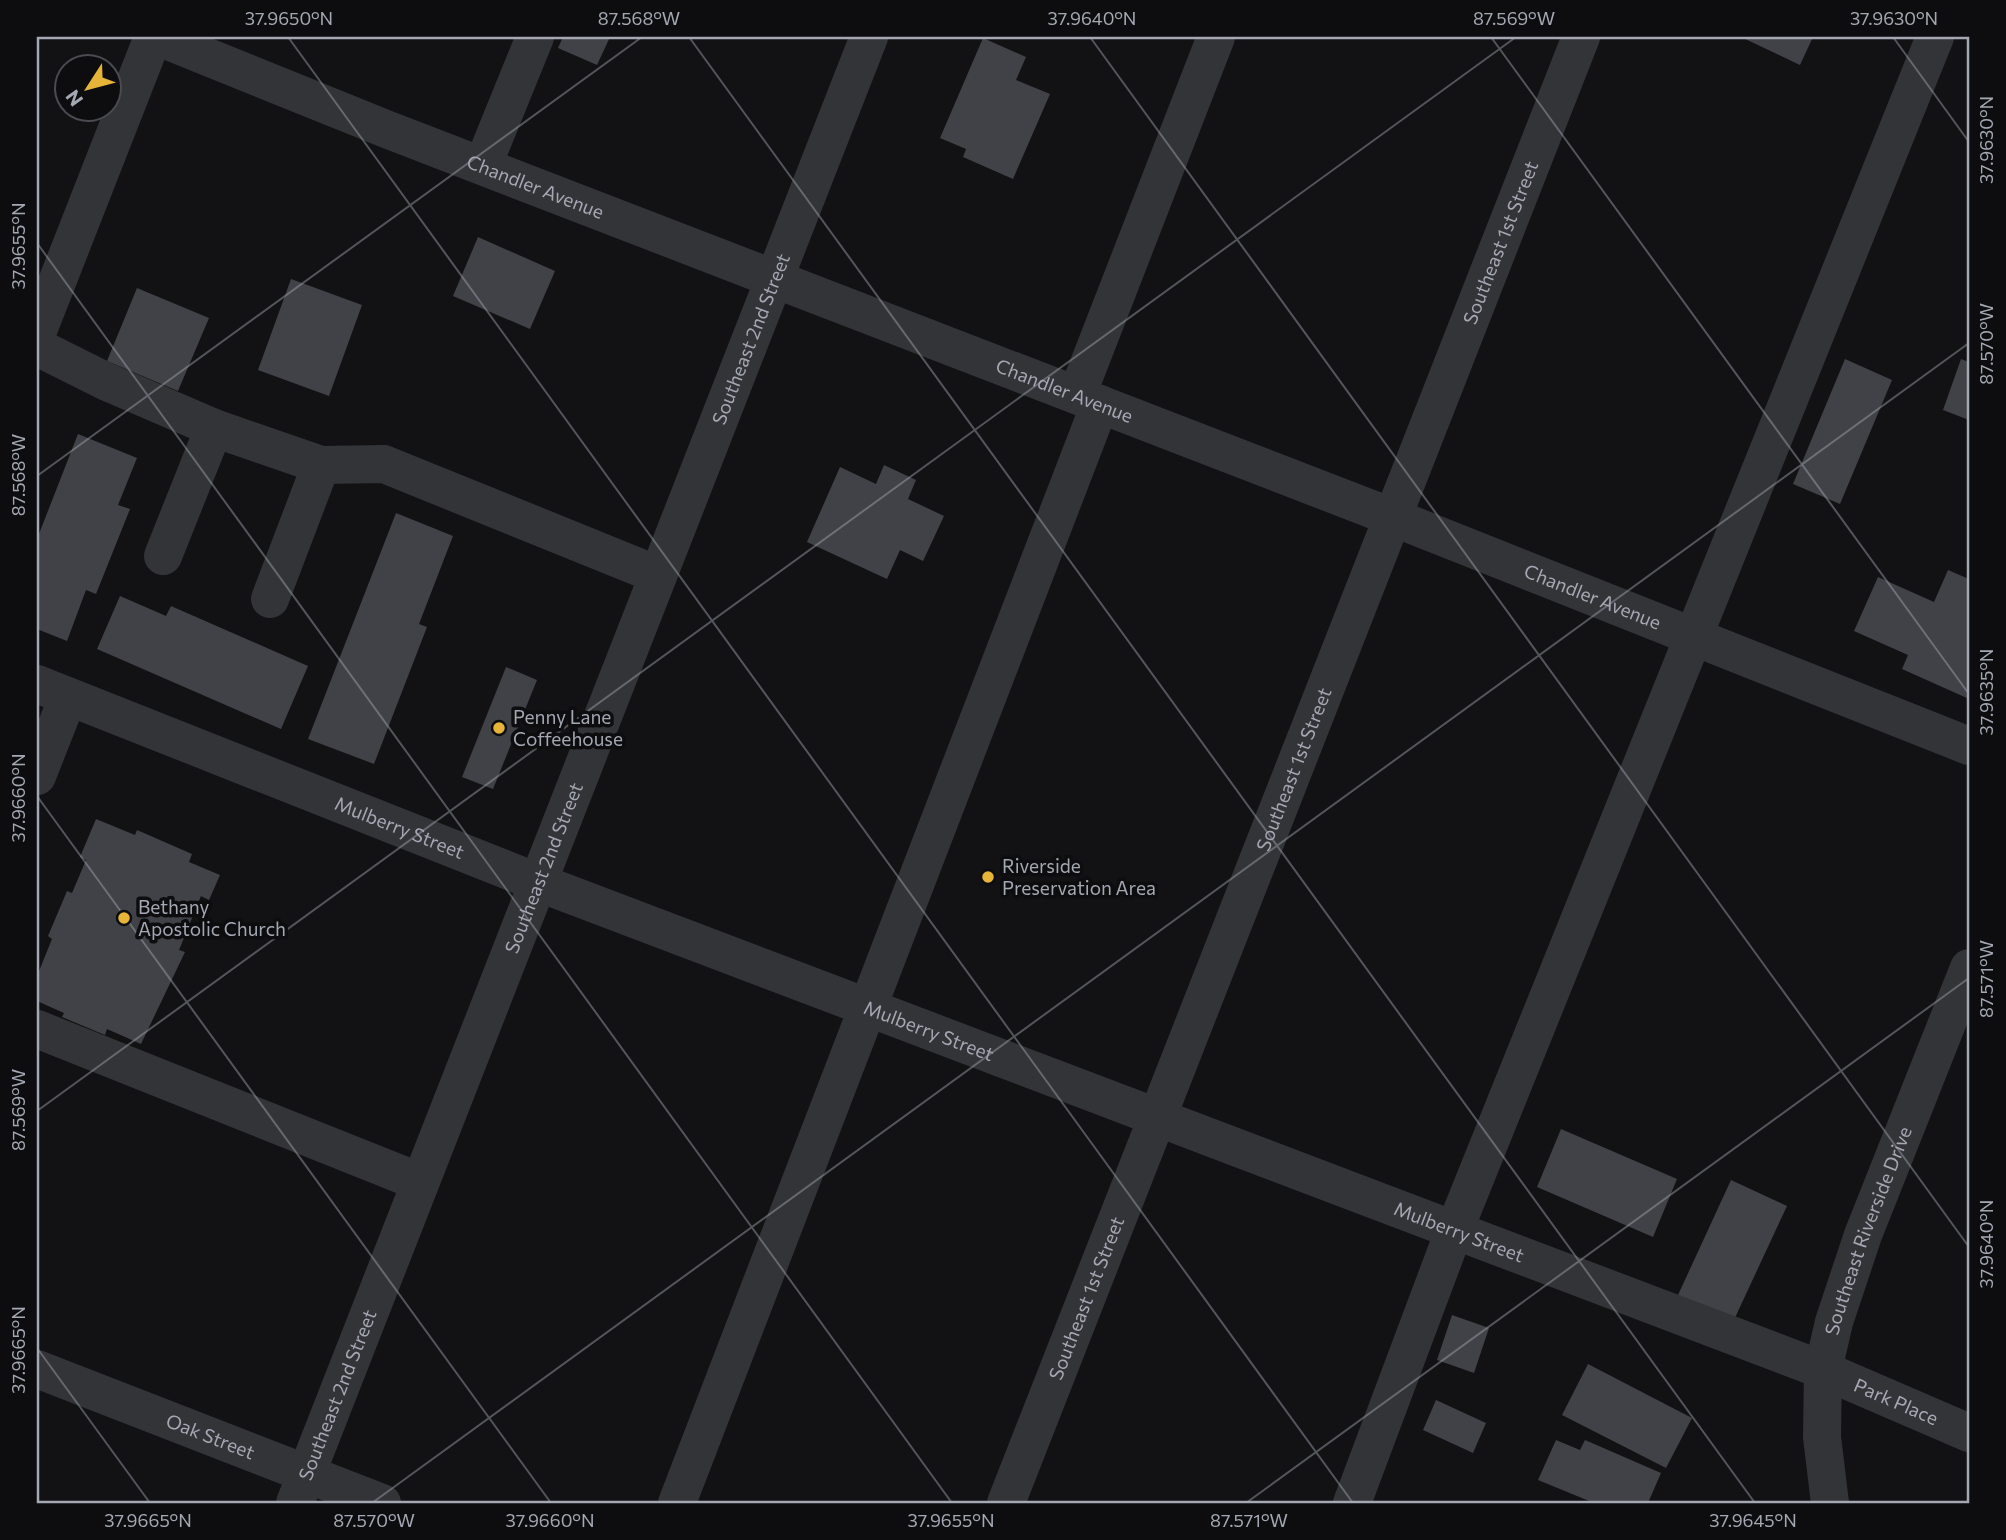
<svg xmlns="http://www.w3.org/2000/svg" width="2006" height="1540" font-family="Commissioner,sans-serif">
<rect width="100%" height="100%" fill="#121214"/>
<g fill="#414247">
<path d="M 563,37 L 610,37 L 597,65 L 558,48 Z"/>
<path d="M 1741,37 L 1813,37 L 1800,65 Z"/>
<path d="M 983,38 L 1026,57 L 1016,80 L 1050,94 L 1013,179 L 963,157 L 966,149 L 940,138 Z"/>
<path d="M 478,237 L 555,271 L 530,329 L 453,296 Z"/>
<path d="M 291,279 L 362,305 L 329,396 L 258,370 Z"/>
<path d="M 137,288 L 209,318 L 178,391 L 107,361 Z"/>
<path d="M 1845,359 L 1892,380 L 1840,504 L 1793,484 Z"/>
<path d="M 1961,359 L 1969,362 L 1969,420 L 1943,410 Z"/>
<path d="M 78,434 L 137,458 L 118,505 L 130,509 L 96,594 L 86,590 L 67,641 L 37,629 L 37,539 Z"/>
<path d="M 884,465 L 916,480 L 908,499 L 944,516 L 923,561 L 900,550 L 887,579 L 807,542 L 840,467 L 876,484 Z"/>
<path d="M 396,513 L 453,536 L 419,624 L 427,627 L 374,764 L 308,739 Z"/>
<path d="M 1948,570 L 1969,579 L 1969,699 L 1902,669 L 1908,655 L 1854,631 L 1878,577 L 1934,602 Z"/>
<path d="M 120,596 L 166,616 L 171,606 L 308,666 L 281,729 L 97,649 Z"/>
<path d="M 506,667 L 537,680 L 493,789 L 462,777 Z"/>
<path d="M 96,819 L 135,835 L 137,830 L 192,854 L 189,862 L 220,875 L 209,900 L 201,896 L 179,950 L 185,952 L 141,1044 L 107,1029 L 105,1035 L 62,1017 L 64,1013 L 37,1001 L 37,976 L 52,939 L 48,936 L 67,891 L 72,893 L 86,860 L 80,857 Z"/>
<path d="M 1561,1129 L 1677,1179 L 1653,1237 L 1537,1187 Z"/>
<path d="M 1731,1180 L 1787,1206 L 1733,1322 L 1678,1295 Z"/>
<path d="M 1452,1315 L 1489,1328 L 1474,1373 L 1437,1360 Z"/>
<path d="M 1588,1364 L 1692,1418 L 1666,1468 L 1562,1415 Z"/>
<path d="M 1436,1400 L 1486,1423 L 1473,1453 L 1423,1430 Z"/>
<path d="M 1556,1440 L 1580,1450 L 1585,1440 L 1661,1473 L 1648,1503 L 1594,1503 L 1538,1480 Z"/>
</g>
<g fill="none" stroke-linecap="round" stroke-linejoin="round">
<g stroke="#333438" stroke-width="38">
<path id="s1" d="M 158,37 L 386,129 L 1392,517 L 1969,746"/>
<path d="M 483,165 L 535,37"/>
<path d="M 37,333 L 153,37"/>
<path d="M 37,347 L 105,381 L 214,428 L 321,465 L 384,464 L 658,575"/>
<path d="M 1077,395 L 1216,37"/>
<path d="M 163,556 L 214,428"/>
<path d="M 270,599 L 321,465"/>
<path id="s2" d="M 37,684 L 537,882 L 1823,1370 L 1969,1433"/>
<path d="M 37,776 L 68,697"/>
<path d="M 37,1029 L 420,1182"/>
<path id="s3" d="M 37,1369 L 382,1503"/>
<path id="s4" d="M 295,1503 L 869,37"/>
<path d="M 677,1503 L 1100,404"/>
<path id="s5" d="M 1006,1503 L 1581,37"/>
<path d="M 1352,1503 L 1454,1231 L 1935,37"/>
<path id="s6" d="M 1830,1503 L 1822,1437 L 1823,1370 L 1834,1322 L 1863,1235 L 1969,968"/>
</g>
</g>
<path fill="none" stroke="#a4a8b3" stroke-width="2" stroke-opacity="0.45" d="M 288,37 L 1353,1503M 689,37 L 1755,1503M 1090,37 L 1969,1247M 1491,37 L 1969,694M 1893,37 L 1969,142M 37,243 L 952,1503M 37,476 L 642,37M 37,796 L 551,1503M 37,1111 L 1516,37M 37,1348 L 150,1503M 372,1503 L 1969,343M 1246,1503 L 1969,978"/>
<g fill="#e5b439" stroke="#0d0d0f" stroke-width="2.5">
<circle cx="499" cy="728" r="7"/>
<circle cx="988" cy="877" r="7"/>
<circle cx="124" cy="918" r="7"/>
</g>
<g text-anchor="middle" stroke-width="7" stroke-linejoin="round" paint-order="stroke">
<g font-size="19" fill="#a4a8b3" stroke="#0d0d0f">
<text dy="7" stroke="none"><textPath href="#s1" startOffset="406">Chandler Avenue</textPath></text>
<text dy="7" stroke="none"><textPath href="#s5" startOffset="1354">Southeast 1st Street</textPath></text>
<text dy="7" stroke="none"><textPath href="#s4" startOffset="1250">Southeast 2nd Street</textPath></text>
<text dy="7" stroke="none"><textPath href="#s1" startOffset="973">Chandler Avenue</textPath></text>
<text dy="7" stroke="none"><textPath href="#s1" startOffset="1540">Chandler Avenue</textPath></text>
<text dy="7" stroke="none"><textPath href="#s5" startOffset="788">Southeast 1st Street</textPath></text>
<text dy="7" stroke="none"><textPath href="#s2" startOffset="390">Mulberry Street</textPath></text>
<text dy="7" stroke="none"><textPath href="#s4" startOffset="682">Southeast 2nd Street</textPath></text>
<text dy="7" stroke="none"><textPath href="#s2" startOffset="957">Mulberry Street</textPath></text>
<text dy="7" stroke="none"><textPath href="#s6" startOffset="280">Southeast Riverside Drive</textPath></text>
<text dy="7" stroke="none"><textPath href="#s2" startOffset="1524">Mulberry Street</textPath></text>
<text dy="7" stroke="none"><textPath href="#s5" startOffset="220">Southeast 1st Street</textPath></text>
<text dy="7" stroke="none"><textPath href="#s4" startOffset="116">Southeast 2nd Street</textPath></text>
<text dy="7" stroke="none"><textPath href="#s2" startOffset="1993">Park Place</textPath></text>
<text dy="7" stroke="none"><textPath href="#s3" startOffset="186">Oak Street</textPath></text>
</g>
<g font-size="19" fill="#a4a8b3" stroke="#0d0d0f" text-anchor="start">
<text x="513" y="724">Penny Lane<tspan x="513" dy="22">Coffeehouse</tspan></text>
<text x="1002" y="873">Riverside<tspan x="1002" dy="22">Preservation Area</tspan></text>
<text x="138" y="914">Bethany<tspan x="138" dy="22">Apostolic Church</tspan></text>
</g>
</g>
<rect width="2006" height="1540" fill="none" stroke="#0d0d0f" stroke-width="77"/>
<g transform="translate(88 88) rotate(234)"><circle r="33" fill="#0d0d0f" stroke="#494b51" stroke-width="2"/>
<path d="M0-5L12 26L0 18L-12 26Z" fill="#e5b439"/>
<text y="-10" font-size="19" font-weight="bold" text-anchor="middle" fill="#a4a8b3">N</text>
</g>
<rect x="38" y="38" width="1930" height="1464" fill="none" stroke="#a4a8b3" stroke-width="2.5"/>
<g font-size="18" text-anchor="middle" fill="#a4a8b3">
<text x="289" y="25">37.9650°N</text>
<text x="639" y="25">87.568°W</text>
<text x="1092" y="25">37.9640°N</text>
<text x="1514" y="25">87.569°W</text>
<text x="1894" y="25">37.9630°N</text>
<text transform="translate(1987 140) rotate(-90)" y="6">37.9630°N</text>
<text transform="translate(19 246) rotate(-90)" y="6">37.9655°N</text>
<text transform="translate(1987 344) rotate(-90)" y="6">87.570°W</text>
<text transform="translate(19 475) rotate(-90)" y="6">87.568°W</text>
<text transform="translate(1987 692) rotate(-90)" y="6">37.9635°N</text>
<text transform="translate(19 798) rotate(-90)" y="6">37.9660°N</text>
<text transform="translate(1987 979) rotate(-90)" y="6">87.571°W</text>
<text transform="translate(19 1110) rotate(-90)" y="6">87.569°W</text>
<text transform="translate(1987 1244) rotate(-90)" y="6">37.9640°N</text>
<text transform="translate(19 1350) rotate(-90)" y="6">37.9665°N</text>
<text x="148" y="1527">37.9665°N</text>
<text x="374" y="1527">87.570°W</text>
<text x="550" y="1527">37.9660°N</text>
<text x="951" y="1527">37.9655°N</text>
<text x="1249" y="1527">87.571°W</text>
<text x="1753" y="1527">37.9645°N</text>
</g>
</svg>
